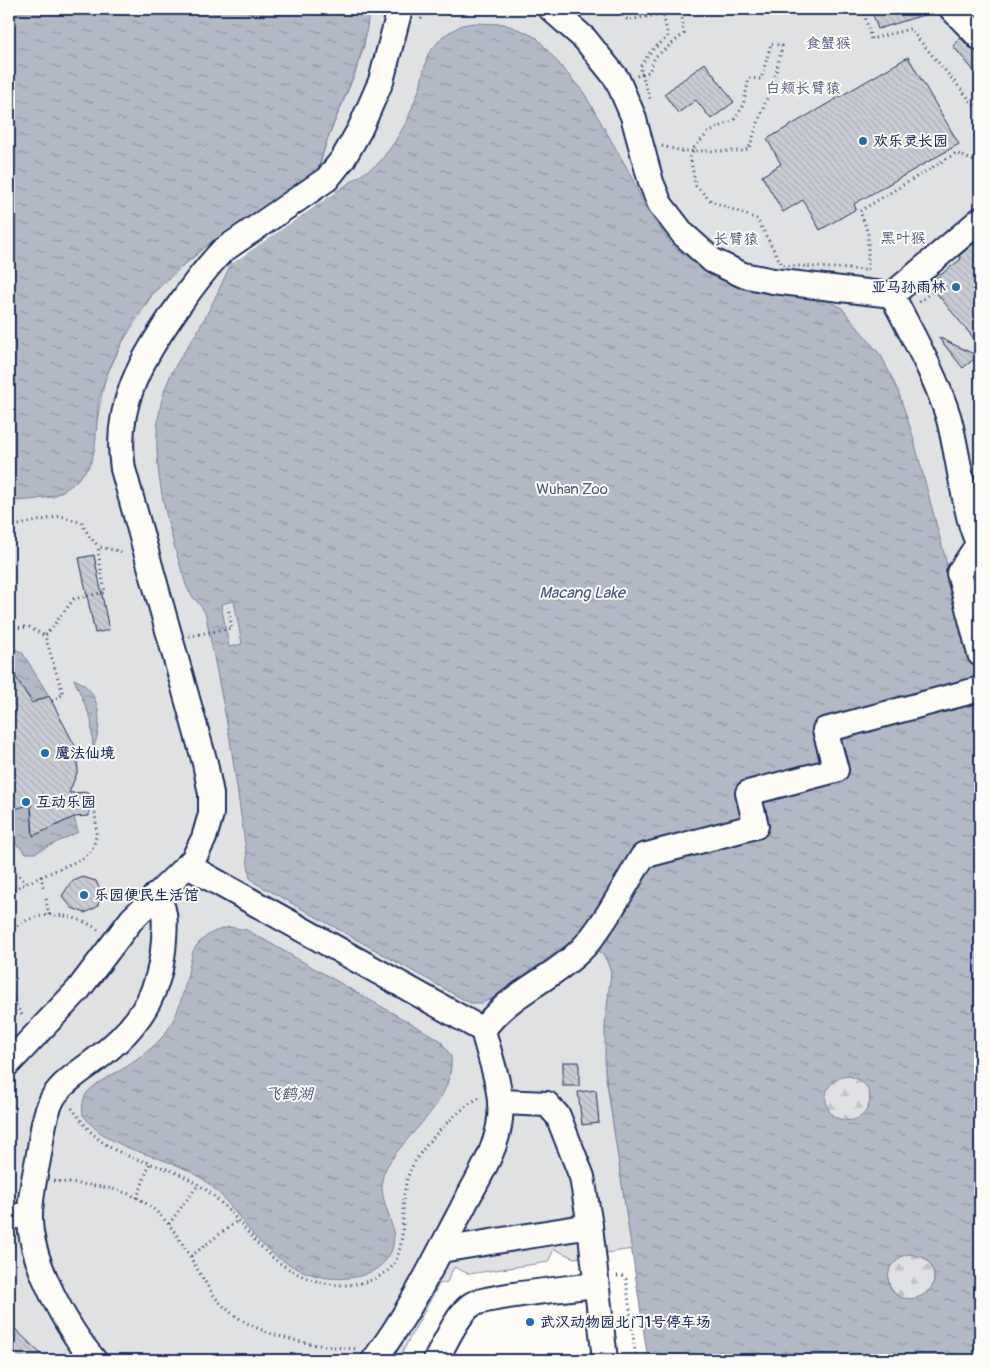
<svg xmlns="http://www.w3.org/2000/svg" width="989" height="1369" font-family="Pangolin,'LXGW WenKai TC',sans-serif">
<defs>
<pattern id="forest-firs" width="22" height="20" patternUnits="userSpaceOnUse" patternTransform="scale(1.25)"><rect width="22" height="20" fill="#e0e1e3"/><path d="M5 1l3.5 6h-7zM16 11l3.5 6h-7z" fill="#c0c1c5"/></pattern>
<pattern id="water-ripples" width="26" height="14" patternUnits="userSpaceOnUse" patternTransform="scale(1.25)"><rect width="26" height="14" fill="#b3b8c5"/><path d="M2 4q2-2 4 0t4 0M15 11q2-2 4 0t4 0" fill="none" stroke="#9196a3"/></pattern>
<pattern id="building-back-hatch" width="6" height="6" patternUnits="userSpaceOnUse" patternTransform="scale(1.25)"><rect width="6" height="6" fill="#c9ccd3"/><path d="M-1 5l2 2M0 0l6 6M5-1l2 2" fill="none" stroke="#acb0b8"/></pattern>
</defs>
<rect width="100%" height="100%" fill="#fdfcf7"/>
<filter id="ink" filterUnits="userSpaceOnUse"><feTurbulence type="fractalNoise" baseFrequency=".02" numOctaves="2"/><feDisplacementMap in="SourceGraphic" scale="10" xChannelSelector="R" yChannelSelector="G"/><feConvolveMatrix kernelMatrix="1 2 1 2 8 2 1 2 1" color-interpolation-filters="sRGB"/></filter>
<g filter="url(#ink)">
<g fill="url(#forest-firs)" stroke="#7e88a0">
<circle cx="847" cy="1099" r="23"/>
<circle cx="911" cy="1277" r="23"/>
</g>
<path fill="#e0e1e3" stroke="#7e88a0" d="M 369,9 L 980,9 L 980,720 L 597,947 L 606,959 L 611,971 L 605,1070 L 632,1249 L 574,1258 L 554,1249 L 548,1262 L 469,1274 L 454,1267 L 447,1282 L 439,1284 L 398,1360 L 9,1360 L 9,501 L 53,497 L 77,480 L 88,468 L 105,379 L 122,343 L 154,292 L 214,239 L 319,168 L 327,140 L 355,74 L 364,46 Z"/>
<g fill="url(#water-ripples)" stroke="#76819c" fill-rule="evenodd">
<path d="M 9,9 L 369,9 C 366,66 332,113 319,167 L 336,192 L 379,163 L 394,143 L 407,121 L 420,87 L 428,54 L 443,36 L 462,25 L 474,23 L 504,24 L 523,31 L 537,38 L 584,93 L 627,168 L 648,212 L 672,245 L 700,267 L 724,280 L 823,299 L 841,307 L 882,357 L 898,391 L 912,433 L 980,689 L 980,1360 L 648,1360 L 605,1070 L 605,1026 L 611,971 L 606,959 L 596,947 L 577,937 L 493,998 L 482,1003 L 470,1003 L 254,882 L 250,878 L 230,739 L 206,616 C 203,604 189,597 186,585 C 167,522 142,445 168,381 C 175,364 187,348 197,332 C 210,310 220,287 231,264 L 214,240 C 196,255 168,275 154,292 C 132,320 109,362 100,396 C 95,415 99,452 88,467 C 67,498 43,500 9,501 ZM 234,601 L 242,644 L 229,647 L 221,604 ZM 849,1076 C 889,1086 865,1137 832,1115 C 819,1098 827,1078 849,1076 ZM 910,1254 L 925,1258 C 962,1299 876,1320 890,1267 L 902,1256 Z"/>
<path d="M 9,647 L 22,652 L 49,696 L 34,701 L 28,696 L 9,669 Z"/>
<path d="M 74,679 C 101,689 104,726 93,748 L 91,719 Z"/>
<path d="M 9,747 C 26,772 31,804 32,834 L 35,835 L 74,817 L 78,832 L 35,853 L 26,853 L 15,843 L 9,791 Z"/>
<path d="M 230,927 L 247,930 L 440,1040 L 451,1056 C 455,1103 407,1131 386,1168 C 369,1200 411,1232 385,1261 C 376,1272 361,1277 348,1278 C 312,1283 272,1259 250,1231 C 233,1210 219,1188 195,1174 C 157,1152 111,1153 83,1115 C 82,1107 82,1099 87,1093 C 97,1081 113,1075 126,1067 C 139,1059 154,1047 164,1035 C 182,1012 186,979 193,951 C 202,936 214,930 230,927 Z"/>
</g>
<path fill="#fdfcf7" d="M 319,168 L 336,192 L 231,264 L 214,239 Z"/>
<g fill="url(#building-back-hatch)" stroke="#1b2f5e">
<path d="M 871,9 L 932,9 L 933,12 L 878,29 Z"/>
<path d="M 961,38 L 970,48 L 980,51 L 980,78 L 953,46 Z"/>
<path d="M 908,57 L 959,144 L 854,204 L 856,209 L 820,230 L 803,200 L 783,212 L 762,176 L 781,164 L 767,139 Z"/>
<path d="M 705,63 L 734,102 L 711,119 L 696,100 L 678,113 L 664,94 Z"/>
<path d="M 980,238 L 980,346 L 929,284 L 961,259 L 959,256 Z"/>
<path d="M 938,337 L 978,356 L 963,368 Z"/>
<path d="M 94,555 L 109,630 L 95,633 L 79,558 Z"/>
<path d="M 9,666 L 32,703 L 49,696 L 75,746 L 78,770 L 69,793 L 89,792 L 89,816 L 74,817 L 33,836 L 31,804 L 9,811 Z"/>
<path d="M 83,877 L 96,881 L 102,894 L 97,907 L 85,913 L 72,908 L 62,896 L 71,882 Z"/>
<rect x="563" y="1062" width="16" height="24"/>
<path d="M 596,1090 L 599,1123 L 582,1125 L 578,1092 Z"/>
<path d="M 9,1323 L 47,1360 L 9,1360 Z"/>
</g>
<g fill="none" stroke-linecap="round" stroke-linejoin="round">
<defs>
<g id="minor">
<path d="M 551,9 L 585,39 L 617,79 L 633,116 L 651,182 L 660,204 L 683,234 L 713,261 L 743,275 L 773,281 L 892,295 C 912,335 935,374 948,416 C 957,444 966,527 980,545"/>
<path d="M 952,9 L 980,38"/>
<path d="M 892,295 L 980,220"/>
<path d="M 979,543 L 959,573 L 980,654"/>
<path d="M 188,866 L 483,1030 C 490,1059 503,1089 500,1119 C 497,1151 476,1181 462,1209 C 435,1260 409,1314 374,1360"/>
<path d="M 483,1030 C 508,994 549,981 580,951 C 602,930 626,883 643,856 L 756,826 L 748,793 L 836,770 L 825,730 L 980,689"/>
<path d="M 9,1063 L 78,990 L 132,919 L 193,860 L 204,838 L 211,814 L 211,794 L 205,763 L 123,469 C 113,405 142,359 177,308 C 191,288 205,269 222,251 L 327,179 L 343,159 L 360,129 L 381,81 L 400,9"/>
<path d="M 500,1102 L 547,1104 L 558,1116 L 582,1177 L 590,1226 L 605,1360"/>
<path d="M 9,1216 L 29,1216"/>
<path d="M 441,1250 L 590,1226"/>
<path d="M 94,1360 C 67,1329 32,1264 30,1222 C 29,1199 35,1176 39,1154 C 42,1135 44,1113 54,1096 C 64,1081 80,1072 94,1061 C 138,1028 161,995 164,939 C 165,924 167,907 155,896"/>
<path d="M 436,1360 C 444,1345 457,1315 471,1305 C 485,1296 573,1288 596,1285"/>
</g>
</defs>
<use href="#minor" stroke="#1b2f5e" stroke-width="28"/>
<g stroke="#1b2f5e" stroke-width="3" stroke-dasharray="1 4" stroke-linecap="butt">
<path d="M 615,9 L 628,20 L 663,14 L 668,37 L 651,51 L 640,67 L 642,74 L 649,72 L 655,57 L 684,34 L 681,9"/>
<path d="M 863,9 L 871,39 L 910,29 L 975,106 L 980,104"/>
<path d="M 421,19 L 426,9"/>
<path d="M 637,76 L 642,74 L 650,99"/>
<path d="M 662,146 L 682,151 L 743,151 L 749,148 L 776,73 L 782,46 L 771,43 L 769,51"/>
<path d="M 919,302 L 934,291"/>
<path d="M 9,527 L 61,516 L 82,523 L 89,536 L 99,547"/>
<path d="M 9,628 L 29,627 L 45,636"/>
<path d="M 189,636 L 232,628 L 228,607"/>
<path d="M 52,701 L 63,694 L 45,636 L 74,599 L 105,592 L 98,552 L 99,547 L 124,552"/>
<path d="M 9,864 L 26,883"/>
<path d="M 41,876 L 44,890"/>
<path d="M 9,891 L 84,858 C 101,844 96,824 94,804 L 89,804"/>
<path d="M 46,899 L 49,915"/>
<path d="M 9,932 C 36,908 72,911 100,931"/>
<path d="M 9,992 L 23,1017"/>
<path d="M 72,1108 C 81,1121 91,1134 105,1144 C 125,1158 152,1163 175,1172 C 191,1179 207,1189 219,1201 C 240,1220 254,1244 277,1261 C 304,1282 344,1293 376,1278 C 384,1274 392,1269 396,1260 C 408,1233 398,1199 410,1171 C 420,1147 457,1110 480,1097"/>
<path d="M 54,1181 C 81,1185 115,1185 139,1199 C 177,1221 189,1260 213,1294 C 242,1335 309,1346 357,1349"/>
<path d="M 137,1198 L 150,1163"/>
<path d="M 169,1224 L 198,1185"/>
<path d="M 191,1256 L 237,1221"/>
<path d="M 617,1276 L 623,1276 L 626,1279 L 636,1360"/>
</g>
<use href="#minor" stroke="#fdfcf7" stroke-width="24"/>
<path stroke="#1b2f5e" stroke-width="3" stroke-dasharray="1 4" stroke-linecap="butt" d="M 769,51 L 761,79 L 749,78 L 743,106 L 735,119 L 708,133 L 694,148 L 690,157 L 696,186 L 711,201 L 757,219 L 782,265 L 868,270 L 868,233 L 860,211 L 956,153 L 980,164"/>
</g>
</g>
<g fill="#1f6fb2" stroke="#fdfcf7" stroke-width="2">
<circle cx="863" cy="141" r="5"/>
<circle cx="956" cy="287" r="5"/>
<circle cx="45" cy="753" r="5"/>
<circle cx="26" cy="802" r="5"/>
<circle cx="84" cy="895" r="5"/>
<circle cx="530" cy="1322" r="5"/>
</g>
<g text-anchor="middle" stroke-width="4" stroke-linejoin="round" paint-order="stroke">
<g font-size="15" fill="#4c5c7f" stroke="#fdfcf7">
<text x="828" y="48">食蟹猴</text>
<text x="803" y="93">白颊长臂猿</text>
<text x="903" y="243">黑叶猴</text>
<text x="736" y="244">长臂猿</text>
<text x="572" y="494">Wuhan Zoo</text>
</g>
<g font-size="15" font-weight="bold" fill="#1b2f5e" stroke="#fdfcf7" text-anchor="start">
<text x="873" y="146">欢乐灵长园</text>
<text x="946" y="292" text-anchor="end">亚马孙雨林</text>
<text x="55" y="758">魔法仙境</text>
<text x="36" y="807">互动乐园</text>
<text x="94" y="900">乐园便民生活馆</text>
<text x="540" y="1327">武汉动物园北门1号停车场</text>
</g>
<g font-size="16" font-style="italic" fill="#49587d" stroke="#fdfcf7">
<text x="582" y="598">Macang Lake</text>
<text x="289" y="1099">飞鹤湖</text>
</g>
</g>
<rect width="989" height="1369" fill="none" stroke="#fdfcf7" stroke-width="30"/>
<rect x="15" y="15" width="959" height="1339" fill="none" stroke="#1b2f5e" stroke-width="2" filter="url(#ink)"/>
</svg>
